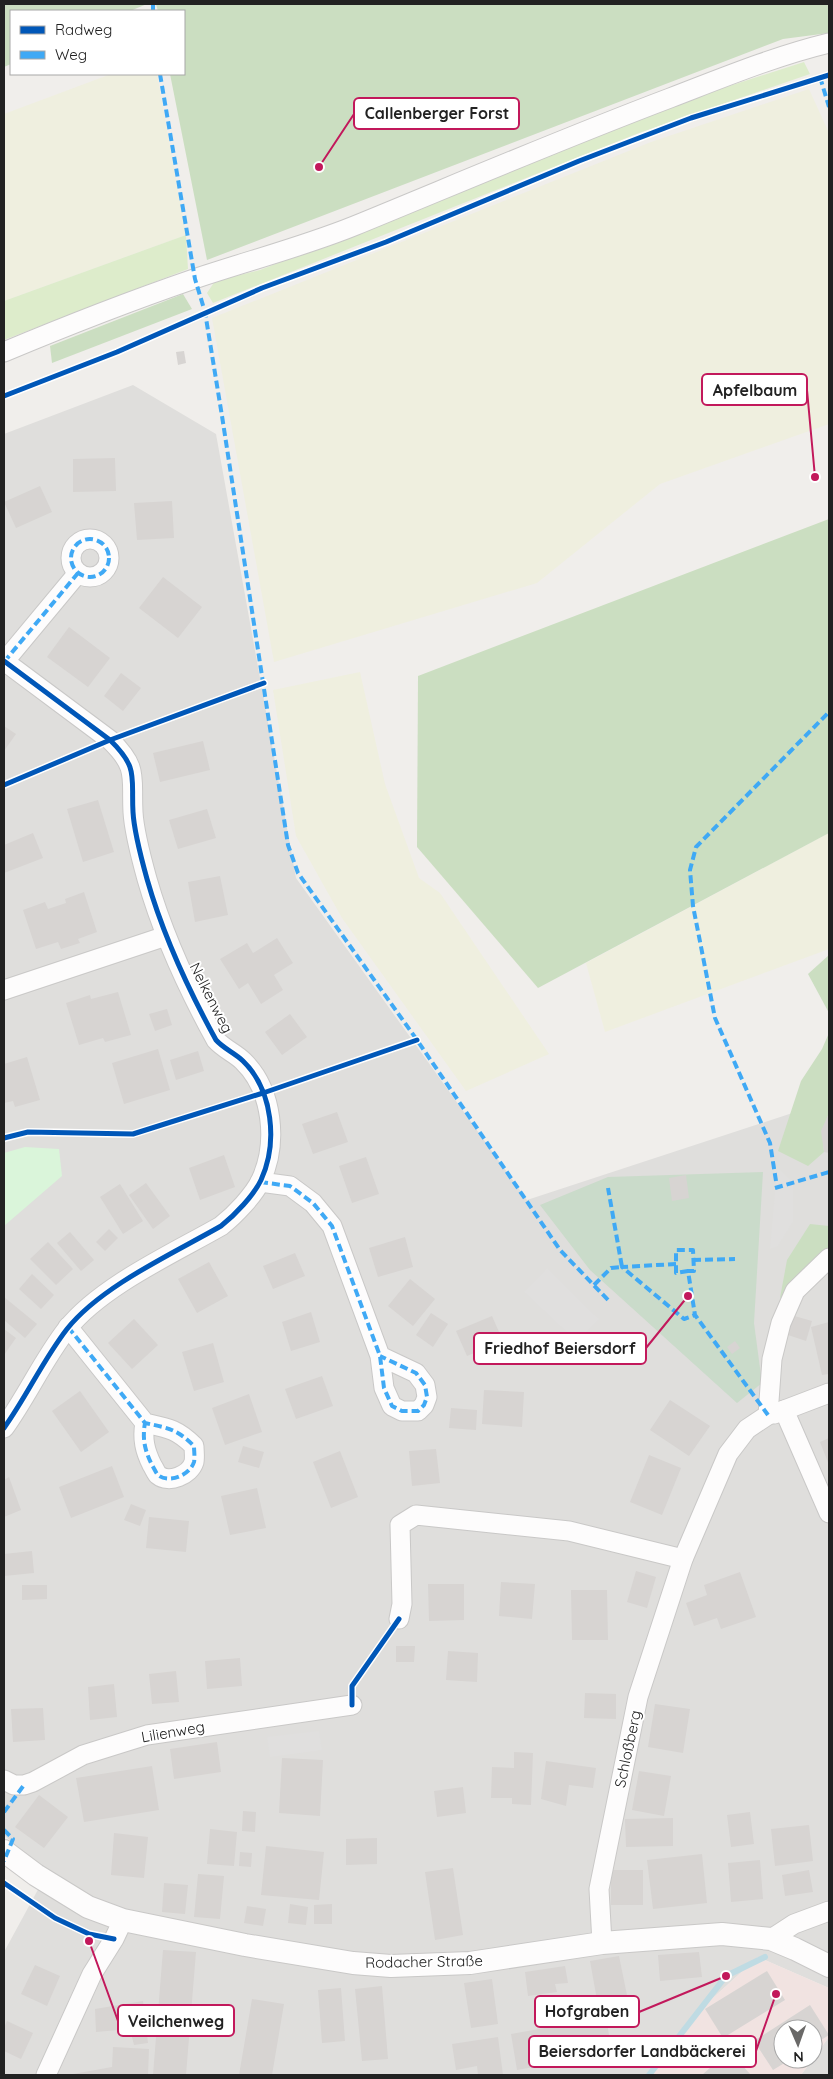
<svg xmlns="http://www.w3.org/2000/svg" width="833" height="2079" font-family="Quicksand,sans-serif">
<rect width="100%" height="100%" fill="#f0eeeb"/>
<g fill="#dfdedc">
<path d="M 133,385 L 216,434 L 296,878 L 527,1200 L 829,1101 L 829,1988 L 758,1957 L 703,2007 L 652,2075 L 4,2075 L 4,1952 L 47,1873 L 4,1835 L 4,434 Z"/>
<path d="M 829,2037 L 829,2075 L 801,2075 Z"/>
</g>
<path fill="#f1e3e1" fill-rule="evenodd" d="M 758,1957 L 829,1988 L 829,2037 L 801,2075 L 652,2075 L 703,2007 ZM 783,2029 L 813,2029 L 813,2059 L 783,2059 Z"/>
<g fill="#efefdf">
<path d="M 111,74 L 157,74 L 186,235 L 4,301 L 4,114 Z"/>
<path d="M 809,89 L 829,133 L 829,424 L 660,484 L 537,583 L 274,662 L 212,318 L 651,142 Z"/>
<path d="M 360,672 L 385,784 L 419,878 L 440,893 L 549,1054 L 466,1091 L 342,918 L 296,836 L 273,690 Z"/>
<path d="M 829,833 L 829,949 L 605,1032 L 586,963 Z"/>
</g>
<g fill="#ddeccb">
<path d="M 804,62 L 810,74 L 639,133 L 213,303 L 207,293 L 215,281 L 260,270 L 464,191 L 558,151 L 717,90 Z"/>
<path d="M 186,235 L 188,269 L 4,340 L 4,301 Z"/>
</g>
<g fill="#cbdec1">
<path d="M 4,4 L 147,4 L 130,11 L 11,11 L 11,64 L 4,67 Z"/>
<path d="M 156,4 L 829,4 L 829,33 L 783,39 L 207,260 L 170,74 L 184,74 L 184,11 L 158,11 Z"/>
<path d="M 183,294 L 192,309 L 52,363 L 50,346 Z"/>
<path d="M 829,519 L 829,833 L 538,988 L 417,847 L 418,676 Z"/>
<path d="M 829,955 L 829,1013 L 808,974 Z"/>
<path d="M 829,1033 L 829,1113 L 822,1131 L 824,1152 L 808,1166 L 778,1151 L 801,1081 L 822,1049 Z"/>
<path d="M 810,1224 L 829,1226 L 829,1253 L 780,1298 L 787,1260 Z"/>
</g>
<path fill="#cadbca" d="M 763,1172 L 754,1323 L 762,1383 L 737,1403 L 590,1270 L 540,1205 L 608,1177 Z"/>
<path fill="#daf5da" d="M 25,1147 L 59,1149 L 62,1176 L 4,1226 L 4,1153 Z"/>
<g fill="#e0dfde">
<path d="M 773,1163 L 793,1183 L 793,1222 L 778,1246 L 770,1249 L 776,1181 Z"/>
<path d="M 547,1268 L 599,1319 L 577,1342 L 524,1292 Z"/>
<path d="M 319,1731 L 322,1750 L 270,1757 L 267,1737 Z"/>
</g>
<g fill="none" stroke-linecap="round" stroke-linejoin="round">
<path stroke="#bfdbe3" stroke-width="6" d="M 649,2075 L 726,1976 L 765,1957"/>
</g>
<g fill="#d7d4d2">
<path d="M 184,351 L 186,363 L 178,365 L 176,352 Z"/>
<path d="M 115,458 L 116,491 L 73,492 L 73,459 Z"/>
<path d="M 40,486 L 52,512 L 16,528 L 4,502 Z"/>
<path d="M 172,501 L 174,538 L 137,540 L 134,503 Z"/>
<path d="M 163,577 L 202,607 L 178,638 L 139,608 Z"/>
<path d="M 69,627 L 110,658 L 88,687 L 47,657 Z"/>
<path d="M 121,673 L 141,688 L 123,711 L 104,696 Z"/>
<path d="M 4,726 L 16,734 L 4,751 Z"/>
<path d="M 203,741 L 210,770 L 160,782 L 153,753 Z"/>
<path d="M 98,800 L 114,852 L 83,862 L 67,809 Z"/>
<path d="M 207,809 L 216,838 L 178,849 L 169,820 Z"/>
<path d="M 33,833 L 43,858 L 4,873 L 4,845 Z"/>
<path d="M 220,876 L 228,915 L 195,922 L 188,882 Z"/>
<path d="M 84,892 L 97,932 L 78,939 L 80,943 L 61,949 L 58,942 L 36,949 L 23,910 L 45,902 L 48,909 L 66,903 L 65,899 Z"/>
<path d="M 277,938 L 293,963 L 274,975 L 283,990 L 261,1004 L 248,983 L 239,989 L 220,959 L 247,943 L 253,953 Z"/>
<path d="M 118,992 L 131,1035 L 105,1042 L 103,1038 L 79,1045 L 66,1003 L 90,995 L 91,999 Z"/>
<path d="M 167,1009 L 172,1025 L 155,1031 L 149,1014 Z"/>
<path d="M 290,1014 L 307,1037 L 282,1055 L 265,1032 Z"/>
<path d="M 158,1049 L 170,1090 L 124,1104 L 112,1063 Z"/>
<path d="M 198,1051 L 204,1071 L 176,1080 L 170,1060 Z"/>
<path d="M 27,1057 L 40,1100 L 15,1107 L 13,1101 L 4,1103 L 4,1064 Z"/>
<path d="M 337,1112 L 348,1142 L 313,1154 L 302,1124 Z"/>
<path d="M 829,1113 L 829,1153 L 824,1152 L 821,1131 Z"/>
<path d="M 224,1155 L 235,1187 L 200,1200 L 189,1168 Z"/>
<path d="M 366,1157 L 379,1194 L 352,1203 L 339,1166 Z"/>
<path d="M 686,1175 L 689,1198 L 672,1201 L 669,1178 Z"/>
<path d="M 146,1183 L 170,1216 L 153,1229 L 129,1195 Z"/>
<path d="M 120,1184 L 143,1221 L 123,1234 L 100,1197 Z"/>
<path d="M 109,1229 L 118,1238 L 105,1251 L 96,1242 Z"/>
<path d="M 70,1232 L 94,1260 L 81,1271 L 57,1243 Z"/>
<path d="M 405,1237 L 413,1267 L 378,1277 L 369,1248 Z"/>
<path d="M 48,1242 L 73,1269 L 56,1285 L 30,1259 Z"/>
<path d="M 295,1253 L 305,1276 L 273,1289 L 263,1266 Z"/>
<path d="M 209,1262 L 228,1296 L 197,1313 L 178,1279 Z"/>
<path d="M 32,1274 L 54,1295 L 41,1309 L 19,1289 Z"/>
<path d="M 410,1279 L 435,1299 L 413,1326 L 388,1306 Z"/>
<path d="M 4,1297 L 37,1324 L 25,1338 L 4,1320 Z"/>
<path d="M 311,1312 L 320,1342 L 291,1351 L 282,1322 Z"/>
<path d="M 431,1313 L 448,1324 L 433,1347 L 416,1335 Z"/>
<path d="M 791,1315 L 812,1321 L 806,1341 L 785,1334 Z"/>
<path d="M 492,1316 L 503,1341 L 467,1356 L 456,1331 Z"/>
<path d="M 134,1319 L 158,1345 L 132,1369 L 108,1343 Z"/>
<path d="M 829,1322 L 829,1374 L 822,1375 L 811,1327 Z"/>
<path d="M 4,1329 L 16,1338 L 4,1355 Z"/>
<path d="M 532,1332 L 540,1346 L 506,1365 L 498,1350 Z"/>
<path d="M 735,1341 L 740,1348 L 732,1354 L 727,1347 Z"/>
<path d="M 213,1343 L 224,1382 L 194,1391 L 182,1352 Z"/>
<path d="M 322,1376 L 333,1406 L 296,1419 L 285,1389 Z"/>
<path d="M 484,1390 L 524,1392 L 522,1427 L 482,1424 Z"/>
<path d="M 80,1391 L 109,1432 L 81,1452 L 52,1411 Z"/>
<path d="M 249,1394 L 262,1432 L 225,1445 L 212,1408 Z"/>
<path d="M 670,1400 L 710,1426 L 689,1456 L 650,1430 Z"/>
<path d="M 451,1408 L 477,1410 L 476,1430 L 449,1428 Z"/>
<path d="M 829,1438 L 829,1465 L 820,1442 Z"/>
<path d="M 243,1446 L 264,1452 L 259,1468 L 238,1462 Z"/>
<path d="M 436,1449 L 440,1483 L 412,1486 L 409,1451 Z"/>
<path d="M 340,1451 L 358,1497 L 331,1508 L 313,1462 Z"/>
<path d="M 649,1455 L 681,1468 L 662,1515 L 630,1502 Z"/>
<path d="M 112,1466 L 124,1497 L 71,1518 L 59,1487 Z"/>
<path d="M 9,1477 L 21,1510 L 4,1517 L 4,1480 Z"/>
<path d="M 257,1488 L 266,1528 L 230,1535 L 221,1496 Z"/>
<path d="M 131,1504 L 146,1510 L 140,1526 L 124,1520 Z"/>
<path d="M 149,1517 L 189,1521 L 186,1552 L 146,1548 Z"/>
<path d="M 32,1551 L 34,1573 L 4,1576 L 4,1554 Z"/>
<path d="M 636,1571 L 656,1577 L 647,1608 L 627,1602 Z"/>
<path d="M 740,1572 L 756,1617 L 721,1629 L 717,1618 L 694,1626 L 686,1603 L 707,1595 L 704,1585 Z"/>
<path d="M 501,1582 L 535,1584 L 532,1619 L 499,1616 Z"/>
<path d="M 428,1584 L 464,1584 L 464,1620 L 429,1621 Z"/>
<path d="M 22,1585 L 47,1585 L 47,1599 L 22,1600 Z"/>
<path d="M 571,1590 L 607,1590 L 608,1640 L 572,1640 Z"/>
<path d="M 396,1646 L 415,1646 L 414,1662 L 396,1662 Z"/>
<path d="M 448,1651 L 478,1653 L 477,1682 L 446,1680 Z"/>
<path d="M 240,1658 L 242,1686 L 207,1689 L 205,1661 Z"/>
<path d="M 176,1671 L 179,1702 L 152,1704 L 149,1674 Z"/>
<path d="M 114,1684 L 117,1717 L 90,1720 L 88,1687 Z"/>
<path d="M 585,1693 L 616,1694 L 616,1719 L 584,1718 Z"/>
<path d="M 655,1704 L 690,1709 L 683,1753 L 648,1747 Z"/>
<path d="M 43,1708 L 45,1740 L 13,1742 L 11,1709 Z"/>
<path d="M 217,1742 L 221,1772 L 174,1779 L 170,1749 Z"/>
<path d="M 514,1752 L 533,1753 L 531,1805 L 512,1804 L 512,1798 L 491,1798 L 492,1767 L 514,1768 Z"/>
<path d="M 282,1758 L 323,1760 L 320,1816 L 279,1813 Z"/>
<path d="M 546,1761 L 596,1768 L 593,1788 L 569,1785 L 566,1806 L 541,1799 Z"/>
<path d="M 152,1766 L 159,1810 L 84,1822 L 76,1778 Z"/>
<path d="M 639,1771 L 671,1776 L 664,1816 L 632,1810 Z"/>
<path d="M 463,1787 L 466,1813 L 437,1817 L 434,1791 Z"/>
<path d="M 39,1795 L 68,1817 L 44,1848 L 15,1827 Z"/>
<path d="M 243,1811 L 256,1812 L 255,1832 L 242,1831 Z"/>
<path d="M 750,1812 L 754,1844 L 731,1847 L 727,1815 Z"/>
<path d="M 673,1818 L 673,1846 L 626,1847 L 625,1819 Z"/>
<path d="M 809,1825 L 813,1861 L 775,1866 L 771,1829 Z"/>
<path d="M 210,1829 L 237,1832 L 234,1866 L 207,1864 Z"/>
<path d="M 114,1833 L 148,1837 L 144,1878 L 111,1875 Z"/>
<path d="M 377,1838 L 377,1864 L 346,1865 L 346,1839 Z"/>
<path d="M 266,1846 L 324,1852 L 319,1900 L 261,1895 Z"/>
<path d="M 240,1852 L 252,1853 L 251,1867 L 239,1866 Z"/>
<path d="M 702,1854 L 707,1903 L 653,1909 L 647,1860 Z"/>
<path d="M 760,1860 L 763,1899 L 731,1902 L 728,1863 Z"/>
<path d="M 453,1868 L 463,1935 L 435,1940 L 425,1872 Z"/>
<rect x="611" y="1870" width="32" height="35"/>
<path d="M 809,1870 L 813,1892 L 785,1896 L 782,1875 Z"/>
<path d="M 198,1874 L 224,1876 L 220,1919 L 194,1917 Z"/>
<path d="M 164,1883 L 188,1885 L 185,1914 L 162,1912 Z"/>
<path d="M 290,1904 L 308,1907 L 306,1925 L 288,1923 Z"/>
<path d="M 332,1904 L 332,1924 L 314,1924 L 314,1905 Z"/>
<path d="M 247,1906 L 266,1909 L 263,1926 L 244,1923 Z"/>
<path d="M 163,1950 L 196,1952 L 186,2075 L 153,2075 Z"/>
<path d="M 699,1952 L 702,1977 L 660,1981 L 658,1955 Z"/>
<path d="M 619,1956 L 629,2005 L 599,2011 L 590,1961 Z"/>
<path d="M 35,1965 L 60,1976 L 47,2006 L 21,1994 Z"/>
<path d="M 565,1966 L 568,1983 L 555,1984 L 557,1992 L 528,1996 L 525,1972 Z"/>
<path d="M 767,1971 L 785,2000 L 723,2038 L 705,2009 Z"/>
<path d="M 492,1979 L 498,2024 L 471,2028 L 464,1983 Z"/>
<path d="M 382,1986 L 388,2059 L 362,2061 L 355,1989 Z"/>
<path d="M 341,1988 L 345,2041 L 322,2043 L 318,1990 Z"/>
<path d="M 252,1999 L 284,2004 L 272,2075 L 239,2075 Z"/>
<path d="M 143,2001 L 148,2043 L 134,2045 L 130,2029 L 96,2032 L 95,2009 Z"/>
<path d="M 810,2005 L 829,2035 L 813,2045 L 813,2029 L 783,2029 L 783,2059 L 791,2059 L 773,2070 L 754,2041 Z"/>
<path d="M 606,2017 L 612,2053 L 517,2070 L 511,2034 Z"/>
<path d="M 7,2021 L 33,2033 L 21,2059 L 4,2051 L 4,2028 Z"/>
<path d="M 498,2037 L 503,2075 L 478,2075 L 477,2066 L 456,2070 L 452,2044 Z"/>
<path d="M 113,2047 L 149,2049 L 148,2075 L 73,2075 L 73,2074 L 112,2067 Z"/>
<path d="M 729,2051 L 751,2075 L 702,2075 Z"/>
</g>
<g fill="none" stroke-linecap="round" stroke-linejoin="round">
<defs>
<g id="minor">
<path d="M 4,352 C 66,326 130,301 194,279 C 247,261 302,247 354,226 C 459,183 564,138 670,98 C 722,78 775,56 829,43"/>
<circle cx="90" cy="558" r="19"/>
<path d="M 4,661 L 110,740 C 139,768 131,777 133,812 C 134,831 142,861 147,879 C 163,935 188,989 216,1040 C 224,1049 235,1053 243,1061 C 273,1090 278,1143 261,1180 C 254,1195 235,1215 221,1226 C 174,1253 101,1286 67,1329 C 43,1360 27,1396 4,1428"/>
<path d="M 4,662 L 78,573"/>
<path d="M 4,990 L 166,936"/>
<path d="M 260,1182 L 290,1186 L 313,1203 L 332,1226 L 380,1356 L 384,1388 L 392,1406 L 402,1411 L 418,1411 L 424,1405 L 427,1397 L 425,1385 L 416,1373 L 380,1356"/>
<path d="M 68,1327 L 145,1423 C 142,1439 145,1451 152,1465 C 154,1468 156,1473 158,1475 C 169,1484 190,1475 194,1462 C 195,1457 194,1451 194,1446 C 177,1429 168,1428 145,1423"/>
<path d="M 784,1410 L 829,1513"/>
<path d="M 774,1414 L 829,1393"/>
<path d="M 399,1619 L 402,1604 L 400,1525 L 416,1515 L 569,1531 L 683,1559"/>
<path d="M 4,1780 L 14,1785 L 24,1785 L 33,1782 L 83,1755 L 147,1735 L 352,1705"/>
<path d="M 771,1939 L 794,1924 L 829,1911"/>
<path d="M 602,1943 L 599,1889 L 638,1697 L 683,1559 L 728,1454 L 747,1429 L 768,1415 L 772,1359 L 781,1323 L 795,1291 L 829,1258"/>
<path d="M 46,2075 L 92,1974 L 114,1939 L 123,1920"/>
</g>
<path id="tertiary" d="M 4,1851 L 36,1875 L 88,1907 L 123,1920 L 245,1945 L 353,1963 L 391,1966 L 470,1963 L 602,1943 L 722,1934 L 771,1939 L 795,1949 L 829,1966"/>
</defs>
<use href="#minor" stroke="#c9c8c7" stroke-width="21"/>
<use href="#tertiary" stroke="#c9c8c7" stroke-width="24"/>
<use href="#minor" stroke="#fdfcfc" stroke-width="19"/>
<use href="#tertiary" stroke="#fdfcfc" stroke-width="22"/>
<g stroke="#3fa9f5" stroke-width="4" stroke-dasharray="8 4" stroke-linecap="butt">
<path d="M 153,11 L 153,4"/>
<path d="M 160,74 L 195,279 L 205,312 L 222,416 L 288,845 L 298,873 L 417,1040 L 560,1250 L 609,1301"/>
<path d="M 820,77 L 829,107"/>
<circle cx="90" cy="558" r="19"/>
<path d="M 4,662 L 78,573"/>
<path d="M 776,1181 L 770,1143 L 715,1018 L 693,906 L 690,870 L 696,847 L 829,712"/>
<path d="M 260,1182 L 290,1186 L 313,1203 L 332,1226 L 380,1356 L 384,1388 L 392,1406 L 402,1411 L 418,1411 L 424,1405 L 427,1397 L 425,1385 L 416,1373 L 380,1356"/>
<path d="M 775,1188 L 829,1172"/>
<path d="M 693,1260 L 735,1259"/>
<path d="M 676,1264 L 622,1267 L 684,1319 L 695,1315"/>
<path d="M 688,1271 L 676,1273 L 676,1250 L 693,1250 L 694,1271 L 688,1271 L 695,1315 L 768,1415"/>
<path d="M 594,1285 L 611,1268 L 622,1267 L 608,1188"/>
<path d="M 68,1327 L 145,1423 C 142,1439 145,1451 152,1465 C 154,1468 156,1473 158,1475 C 169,1484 190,1475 194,1462 C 195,1457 194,1451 194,1446 C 177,1429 168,1428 145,1423"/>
<path d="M 4,1812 L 24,1785"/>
<path d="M 4,1830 L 13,1839 L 4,1861"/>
</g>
<defs>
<g id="cycleway">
<path d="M 4,396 L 117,352 L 262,288 L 386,242 L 579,161 L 691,118 L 829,75"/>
<path d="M 4,661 L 110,740 C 139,768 131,777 133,812 C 134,831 142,861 147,879 C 163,935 188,989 216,1040 C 224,1049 235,1053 243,1061 C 273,1090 278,1143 261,1180 C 254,1195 235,1215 221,1226 C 174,1253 101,1286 67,1329 C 43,1360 27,1396 4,1428"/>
<path d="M 4,785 L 110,740 L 264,683"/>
<path d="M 4,1138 L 28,1132 L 133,1134 L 263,1093 L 417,1040"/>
<path d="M 352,1705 L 352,1686 L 399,1619"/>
<path d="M 4,1883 L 55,1918 L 89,1934 L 114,1939"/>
</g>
</defs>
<use href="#cycleway" stroke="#fff" stroke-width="8"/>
<use href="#cycleway" stroke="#0057b8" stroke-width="5"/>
</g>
<g text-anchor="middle" stroke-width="4" stroke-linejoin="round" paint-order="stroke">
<g font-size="15" fill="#222" stroke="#fff">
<text transform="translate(211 998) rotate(63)" y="5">Nelkenweg</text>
<text transform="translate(173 1732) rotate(-10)" y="5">Lilienweg</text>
<text transform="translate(628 1749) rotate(-78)" y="5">Schloßberg</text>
<text transform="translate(424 1962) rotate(-1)" y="5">Rodacher Straße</text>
</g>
</g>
<path fill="none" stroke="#c2185b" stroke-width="2" d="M319 167L354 114M815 477L807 390M688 1296L646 1348M726 1976L639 2012M89 1941L118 2021M776 1994L756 2051"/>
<g fill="#c2185b" stroke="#fff" stroke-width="2">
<circle cx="319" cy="167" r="5"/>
<circle cx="815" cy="477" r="5"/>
<circle cx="688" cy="1296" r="5"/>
<circle cx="726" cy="1976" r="5"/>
<circle cx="89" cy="1941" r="5"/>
<circle cx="776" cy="1994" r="5"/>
</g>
<g fill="#fff" stroke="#c2185b" stroke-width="2">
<rect x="354" y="98" width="165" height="31" rx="5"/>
<rect x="702" y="374" width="105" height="31" rx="5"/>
<rect x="474" y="1333" width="172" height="31" rx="5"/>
<rect x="535" y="1996" width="104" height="31" rx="5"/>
<rect x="118" y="2005" width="116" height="31" rx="5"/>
<rect x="529" y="2036" width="227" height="31" rx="5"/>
</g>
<g font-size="16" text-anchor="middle" font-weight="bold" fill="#222">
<text x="437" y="119">Callenberger Forst</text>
<text x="755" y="396">Apfelbaum</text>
<text x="560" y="1354">Friedhof Beiersdorf</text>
<text x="587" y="2017">Hofgraben</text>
<text x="176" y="2027">Veilchenweg</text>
<text x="642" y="2057">Beiersdorfer Landbäckerei</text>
</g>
<rect width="833" height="2079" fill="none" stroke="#222222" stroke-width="10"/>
<rect x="10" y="10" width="175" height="65" fill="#ffffff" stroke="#a7a7a7"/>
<rect x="20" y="26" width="25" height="8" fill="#0057b8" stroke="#a7a7a7"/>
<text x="55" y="35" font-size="15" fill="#222222">Radweg</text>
<rect x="20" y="51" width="25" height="8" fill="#3fa9f5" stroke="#a7a7a7"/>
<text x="55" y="60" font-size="15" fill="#222222">Weg</text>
<g transform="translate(798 2044) rotate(178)"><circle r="24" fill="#ffffff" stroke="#a7a7a7"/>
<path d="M0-4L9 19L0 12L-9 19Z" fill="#6a6968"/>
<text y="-8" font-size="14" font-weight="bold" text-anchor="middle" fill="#222222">N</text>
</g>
</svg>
